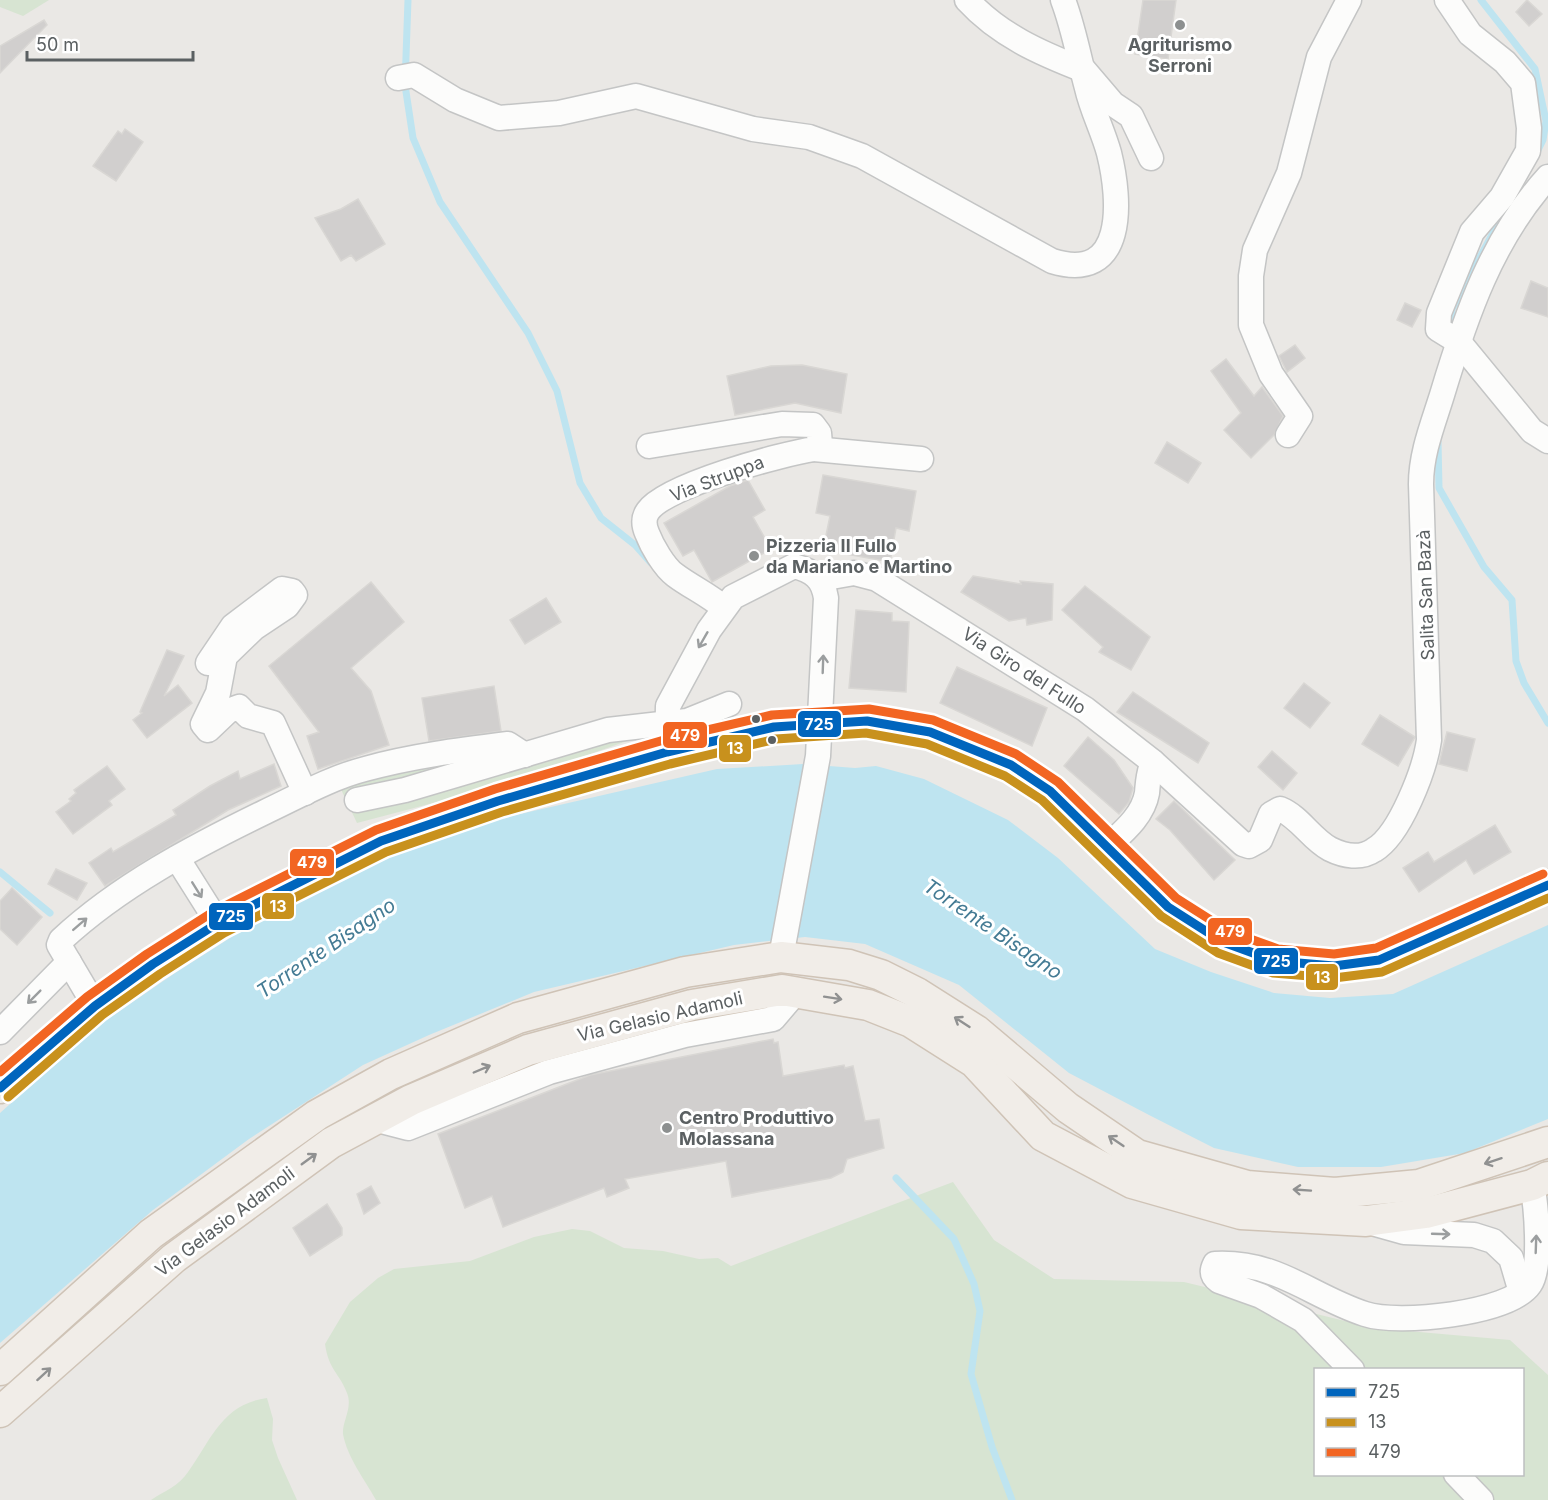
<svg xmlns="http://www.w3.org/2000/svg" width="1548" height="1500" font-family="Inter,sans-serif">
<rect width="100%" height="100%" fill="#eae8e5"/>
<g fill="#d7e4d2" fill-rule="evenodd">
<path d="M 0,0 L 49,0 L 23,16 L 0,7 Z"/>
<path d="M 581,732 L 627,741 L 509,783 L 357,823 L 337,781 Z"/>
<path d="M 953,1182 L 994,1240 L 1054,1279 L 1184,1282 L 1374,1328 L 1510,1340 L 1548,1375 L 1548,1500 L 376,1500 C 365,1480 347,1457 343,1434 C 342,1421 353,1408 347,1393 C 339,1372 329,1371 325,1344 L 350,1302 L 378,1278 L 394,1269 L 470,1261 L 534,1237 L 572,1229 L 590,1231 L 624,1248 L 663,1251 L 699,1259 L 718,1258 L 731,1266 ZM 1316,1370 L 1522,1370 L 1522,1474 L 1316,1474 Z"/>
<path d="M 267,1398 L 273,1419 L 272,1440 L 278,1458 L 297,1500 L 151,1500 C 164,1491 179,1486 188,1472 C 211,1440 222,1404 267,1398 Z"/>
</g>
<path fill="#bee4f0" d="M 803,764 L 855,768 L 876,766 L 924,779 L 1008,820 L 1058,858 L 1155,949 L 1211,972 L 1274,993 L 1330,998 L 1393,994 L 1548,925 L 1548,1119 L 1465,1153 L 1381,1167 L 1298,1167 L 1214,1148 L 1149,1115 L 1069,1073 L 959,985 L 865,944 L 805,937 L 734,945 L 534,992 L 429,1035 L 363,1065 L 249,1139 L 153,1210 L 0,1343 L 0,1113 L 96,1027 L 175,973 L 244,929 L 383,859 L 502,818 L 717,769 Z"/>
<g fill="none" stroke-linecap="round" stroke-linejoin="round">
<g stroke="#bee4f0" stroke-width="7">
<path d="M 408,0 L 405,85 L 413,138 L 440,202 L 528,333 L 557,391 L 580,483 L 601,518 L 635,545 L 651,563"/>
<path d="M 1481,0 L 1535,69 L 1546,121 L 1543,140 L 1537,152"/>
<path d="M 1450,332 L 1452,309 L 1507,207"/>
<path d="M 1438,442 L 1439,488 L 1484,567 L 1512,600 L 1516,661 L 1524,683 L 1548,723"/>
<path d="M 0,872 L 50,913"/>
<path d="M 896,1178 L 954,1239 L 974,1284 L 980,1311 L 971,1374 L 992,1447 L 1012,1500"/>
</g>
</g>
<g fill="#d1cfce" stroke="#d9d7d4" stroke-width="1.5">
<path d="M 1143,0 L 1176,0 L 1168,59 L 1135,54 Z"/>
<path d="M 1527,0 L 1542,14 L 1529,26 L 1516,12 Z"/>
<path d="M 44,20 L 47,25 L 0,73 L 0,46 Z"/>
<path d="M 125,129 L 143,142 L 116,181 L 93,166 L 118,131 L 122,134 Z"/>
<path d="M 358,199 L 385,244 L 356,261 L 351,255 L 341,261 L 315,218 L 341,209 Z"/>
<path d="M 1531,281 L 1548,288 L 1548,317 L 1521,308 Z"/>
<path d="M 1405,303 L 1421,310 L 1412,327 L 1397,320 Z"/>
<path d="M 1295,345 L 1305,358 L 1287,372 L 1279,356 Z"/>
<path d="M 1226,359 L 1254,396 L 1262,387 L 1283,416 L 1274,435 L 1251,458 L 1224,430 L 1241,413 L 1211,371 Z"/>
<path d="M 802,365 L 847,374 L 841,413 L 795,403 L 735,415 L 727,376 L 771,366 Z"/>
<path d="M 1167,442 L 1201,463 L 1188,483 L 1155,463 Z"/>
<path d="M 823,475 L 916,491 L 909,531 L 896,528 L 890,562 L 823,550 L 830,516 L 816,513 Z"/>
<path d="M 748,480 L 765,510 L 753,517 L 771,549 L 712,582 L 694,550 L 683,556 L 664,523 L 730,486 Z"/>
<path d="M 973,576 L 1021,584 L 1020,581 L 1053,584 L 1052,620 L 1027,625 L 1026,618 L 1009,621 L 961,592 Z"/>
<path d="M 371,582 L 404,622 L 351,668 L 371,691 L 389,745 L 318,769 L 307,736 L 319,732 L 269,666 Z"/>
<path d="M 1085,586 L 1150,637 L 1131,670 L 1099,652 L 1103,647 L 1062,610 Z"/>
<path d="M 546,598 L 561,622 L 525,644 L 510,620 Z"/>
<path d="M 856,610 L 892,613 L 892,621 L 909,622 L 906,692 L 849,688 Z"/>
<path d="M 167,650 L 184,656 L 164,696 L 178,685 L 192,703 L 147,738 L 133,720 L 142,713 L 140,712 Z"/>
<path d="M 957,667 L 1047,708 L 1032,746 L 940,703 Z"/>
<path d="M 1304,683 L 1330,703 L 1310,728 L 1284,708 Z"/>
<path d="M 494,686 L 501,731 L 429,741 L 422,698 Z"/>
<path d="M 1133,692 L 1209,743 L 1198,763 L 1117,712 Z"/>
<path d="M 1380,715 L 1415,737 L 1398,766 L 1362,744 Z"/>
<path d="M 1447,732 L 1475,739 L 1467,771 L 1439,764 Z"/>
<path d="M 1088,737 L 1114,760 L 1133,788 L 1129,802 L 1119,814 L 1064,766 Z"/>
<path d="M 1272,751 L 1297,773 L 1283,790 L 1258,767 Z"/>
<path d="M 274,764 L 281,786 L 228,810 L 105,886 L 89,863 L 111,848 L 113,852 L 176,815 L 173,810 L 210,786 L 238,771 L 240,779 Z"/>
<path d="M 107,766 L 125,789 L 109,801 L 112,805 L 73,834 L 56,812 L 71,801 L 69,799 L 76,793 L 74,790 Z"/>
<path d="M 1174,801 L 1235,860 L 1214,880 L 1170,830 L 1156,819 Z"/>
<path d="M 1495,825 L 1511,852 L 1474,874 L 1466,860 L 1419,892 L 1403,868 L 1428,852 L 1434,862 Z"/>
<path d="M 56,869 L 87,883 L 77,900 L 48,884 Z"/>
<path d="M 12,888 L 42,917 L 17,945 L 0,929 L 0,901 Z"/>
<path d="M 773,1039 L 774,1043 L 778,1042 L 783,1076 L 844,1065 L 845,1068 L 853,1066 L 865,1121 L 879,1119 L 884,1148 L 847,1159 L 843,1172 L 831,1178 L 732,1197 L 726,1161 L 625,1179 L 629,1188 L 607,1197 L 604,1188 L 503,1227 L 492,1196 L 465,1208 L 438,1134 L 590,1075 Z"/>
<path d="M 371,1186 L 380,1203 L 364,1214 L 357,1194 Z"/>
<path d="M 327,1204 L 342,1228 L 342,1235 L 310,1256 L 293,1228 Z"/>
</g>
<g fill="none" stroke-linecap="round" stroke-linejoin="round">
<defs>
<g id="minor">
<path d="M 967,0 C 999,35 1040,53 1084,70 L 1113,104 L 1131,116 L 1151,158"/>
<path d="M 1447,0 L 1470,34 L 1505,62 L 1523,83 L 1529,128 L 1528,151 L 1502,197 L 1472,232 L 1439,313 L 1438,329 L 1459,342 L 1532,431 L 1548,441"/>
<path d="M 398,78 L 414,75 L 455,100 L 499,118 L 559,113 L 636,96 L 753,129 L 809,137 L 862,156 L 1052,261 C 1126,284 1121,201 1109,153 C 1103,131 1092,110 1087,88 C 1079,59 1074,29 1063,0"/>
<path d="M 1288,435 L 1300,416 L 1271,374 L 1251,325 L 1251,276 L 1255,250 L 1289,173 L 1319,57 L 1349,0"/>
<path d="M 649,446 L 782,424 L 813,425 L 819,433 L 820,444 L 814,449 C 782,454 666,485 648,511 C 643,518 644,526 647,533 C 652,546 664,567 675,575 C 691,587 709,595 724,608"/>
<path d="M 814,449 L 921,459"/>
<path d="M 820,579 L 854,573 L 877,579 L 1085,709 L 1153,762 C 1148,774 1148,782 1147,793 C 1143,816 1123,832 1108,846"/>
<path d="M 208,663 L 233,626 L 282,589 L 292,591 L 295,595 L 287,606 L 254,628 L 225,656 L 218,693 L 203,724 L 208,730 L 228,711 L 239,707 L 248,716 L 273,723 L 305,793"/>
<path d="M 667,752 L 668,706 L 709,630 L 733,597 L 794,566 C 813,571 823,578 826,598 L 818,756 L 781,957"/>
<path d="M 1153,762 L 1243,844 L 1249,846 L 1260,840 L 1271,814 L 1280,809 C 1300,817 1311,839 1330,849 C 1344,856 1361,859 1374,850 C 1400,835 1425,769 1429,740 L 1421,484 C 1421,453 1433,424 1442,395 C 1466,315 1492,239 1548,177"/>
<path d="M 357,800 L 405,790 L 608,730 L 687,721 L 729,704"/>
<path d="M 177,858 L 218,923"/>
<path d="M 95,1006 L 59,945 L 61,940 C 119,886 193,847 265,812 C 297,797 330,778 365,769 C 412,756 460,750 508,744 L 525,755"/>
<path d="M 0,1032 L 69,962"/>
<path d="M 381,1121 L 408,1128 L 549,1072 L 685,1035 L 773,1019 L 796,992"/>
<path d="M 1372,1223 L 1404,1232 L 1474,1235 L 1493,1241 L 1511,1258 L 1521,1292"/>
<path d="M 1352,1370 L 1303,1320 L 1261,1296 L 1219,1281 C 1212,1276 1211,1272 1215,1264 C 1278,1261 1310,1296 1365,1314 C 1397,1325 1510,1314 1530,1284 C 1542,1267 1536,1204 1532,1185"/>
<path d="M 1456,1474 L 1481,1500"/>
</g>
<g id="major">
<path d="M 0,1088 L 95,1006 L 153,964 L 218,923 L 381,841 L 498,801 L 667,752 L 774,727 L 867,721 L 930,732 L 1011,765 L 1050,791 L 1168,907 L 1223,942 L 1275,961 L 1334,966 L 1379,960 L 1548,885"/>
<path d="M 0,1370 L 151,1234 L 317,1115 L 391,1074 L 518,1018 L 685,972 L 781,957 L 849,965 L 881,975 L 917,993 L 977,1031 L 1068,1108 L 1137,1155 L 1247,1186 L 1335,1193 L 1419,1185 L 1548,1142"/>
<path d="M 0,1412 L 174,1258 L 331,1143 L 411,1100 L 528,1050 L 692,1005 L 782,990 L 868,1005 L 911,1022 L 974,1062 L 1043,1136 L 1132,1183 L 1241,1214 L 1366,1221 L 1426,1213 L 1532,1185 L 1548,1177"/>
</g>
</defs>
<use href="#minor" stroke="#c4c5c5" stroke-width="27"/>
<use href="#major" stroke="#cfc3b6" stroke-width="33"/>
<use href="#minor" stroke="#fcfcfb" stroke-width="24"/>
<use href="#major" stroke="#f1ede8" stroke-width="30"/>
<defs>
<path id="bus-1" d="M 0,1088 L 95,1006 L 153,964 L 218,923 L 381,841 L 498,801 L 667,752 L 774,727 L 867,721 L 930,732 L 1011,765 L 1050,791 L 1168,907 L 1223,942 L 1275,961 L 1334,966 L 1379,960 L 1548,885"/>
<path id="bus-2" d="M 8,1097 L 102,1015 L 160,974 L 224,933 L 386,852 L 502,812 L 670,764 L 776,739 L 866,733 L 927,744 L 1005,776 L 1042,800 L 1161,916 L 1218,953 L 1273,973 L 1334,978 L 1382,972 L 1548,898"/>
<path id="bus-3" d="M 0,1072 L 87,997 L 147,954 L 213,912 L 376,830 L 495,789 L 664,740 L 772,715 L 869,709 L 933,720 L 1016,754 L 1058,782 L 1176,898 L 1228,931 L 1278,949 L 1334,954 L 1376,948 L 1543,874"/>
</defs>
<use href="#bus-1" stroke="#fff" stroke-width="14"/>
<use href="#bus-2" stroke="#fff" stroke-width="14"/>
<use href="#bus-3" stroke="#fff" stroke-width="14"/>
<use href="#bus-1" stroke="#0065bd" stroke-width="9"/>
<use href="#bus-2" stroke="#c8911d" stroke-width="9"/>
<use href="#bus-3" stroke="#f26522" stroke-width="9"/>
</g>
<defs><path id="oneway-shaft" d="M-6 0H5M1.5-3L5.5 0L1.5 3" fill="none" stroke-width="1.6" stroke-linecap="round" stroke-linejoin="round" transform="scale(1.5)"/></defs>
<g stroke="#9b9e9f">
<use href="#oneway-shaft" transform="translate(703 640) rotate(120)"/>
<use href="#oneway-shaft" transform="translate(823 664) rotate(-88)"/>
<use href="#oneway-shaft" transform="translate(197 890) rotate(58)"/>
<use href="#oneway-shaft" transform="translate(80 924) rotate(-41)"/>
<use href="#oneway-shaft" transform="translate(34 997) rotate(135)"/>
<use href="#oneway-shaft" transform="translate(1441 1234) rotate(2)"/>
<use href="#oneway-shaft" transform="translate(1536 1244) rotate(-88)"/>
</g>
<g stroke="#909191">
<use href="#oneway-shaft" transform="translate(833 998) rotate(9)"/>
<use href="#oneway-shaft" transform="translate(962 1022) rotate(-147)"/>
<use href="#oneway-shaft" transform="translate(482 1069) rotate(-23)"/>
<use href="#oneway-shaft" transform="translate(1116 1141) rotate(-146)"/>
<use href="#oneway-shaft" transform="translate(309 1159) rotate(-36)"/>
<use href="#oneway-shaft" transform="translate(1493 1161) rotate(162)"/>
<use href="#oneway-shaft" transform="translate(1302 1190) rotate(-176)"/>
<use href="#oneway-shaft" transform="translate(44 1374) rotate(-42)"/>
</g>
<g fill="#8d9090" stroke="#fff" stroke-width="2">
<circle cx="1180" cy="25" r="6"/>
<circle cx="754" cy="556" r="6"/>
<circle cx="667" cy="1128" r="6"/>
</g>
<g fill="#5b6062" stroke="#fff" stroke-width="2">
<circle cx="756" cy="719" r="5"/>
<circle cx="772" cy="740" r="5"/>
</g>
<g text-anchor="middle" stroke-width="6" stroke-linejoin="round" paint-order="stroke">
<g font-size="18" font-weight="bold" fill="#5b6062" stroke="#fff" text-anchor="start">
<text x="1180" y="51" text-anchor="middle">Agriturismo<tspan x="1180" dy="21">Serroni</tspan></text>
<text x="766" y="552">Pizzeria Il Fullo<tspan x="766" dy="21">da Mariano e Martino</tspan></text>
<text x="679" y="1124">Centro Produttivo<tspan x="679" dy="21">Molassana</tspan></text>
</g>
<g font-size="18" fill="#5b6062" stroke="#fff">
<text transform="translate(717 479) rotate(-21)" y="6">Via Struppa</text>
<text transform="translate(1426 595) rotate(-92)" y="6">Salita San Bazà</text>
<text transform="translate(1024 671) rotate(33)" y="6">Via Giro del Fullo</text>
<text transform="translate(660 1017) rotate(-13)" y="6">Via Gelasio Adamoli</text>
<text transform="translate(225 1222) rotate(-37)" y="6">Via Gelasio Adamoli</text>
</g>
<g font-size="20" font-style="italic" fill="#447b94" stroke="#fff">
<text transform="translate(993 929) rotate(34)" y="7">Torrente Bisagno</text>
<text transform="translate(326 948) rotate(-34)" y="7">Torrente Bisagno</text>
</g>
</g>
<g stroke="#fff" stroke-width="2">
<rect x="797" y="710" width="45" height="28" rx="6" fill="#0065bd"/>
<rect x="662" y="721" width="46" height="28" rx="6" fill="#f26522"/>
<rect x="718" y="734" width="34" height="29" rx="6" fill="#c8911d"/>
<rect x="289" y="848" width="46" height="29" rx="6" fill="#f26522"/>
<rect x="261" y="892" width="34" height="28" rx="6" fill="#c8911d"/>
<rect x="208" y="902" width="46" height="29" rx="6" fill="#0065bd"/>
<rect x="1207" y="917" width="46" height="29" rx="6" fill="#f26522"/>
<rect x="1253" y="947" width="46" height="28" rx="6" fill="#0065bd"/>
<rect x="1305" y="963" width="34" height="28" rx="6" fill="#c8911d"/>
</g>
<g font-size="16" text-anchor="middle" font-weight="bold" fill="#fff">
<text x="819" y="730">725</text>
<text x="685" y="741">479</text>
<text x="735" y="754">13</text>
<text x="312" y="868">479</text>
<text x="278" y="912">13</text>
<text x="231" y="922">725</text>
<text x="1230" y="937">479</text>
<text x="1276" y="967">725</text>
<text x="1322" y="983">13</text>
</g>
<rect x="1314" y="1368" width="210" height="108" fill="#ffffff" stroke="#bdbfc0" stroke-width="1.5"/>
<rect x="1326" y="1388" width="30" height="9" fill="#0065bd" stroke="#bdbfc0" stroke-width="1.5"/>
<text x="1368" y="1398" font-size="18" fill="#5b6062">725</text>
<rect x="1326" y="1418" width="30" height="9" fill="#c8911d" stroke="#bdbfc0" stroke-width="1.5"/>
<text x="1368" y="1428" font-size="18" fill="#5b6062">13</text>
<rect x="1326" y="1448" width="30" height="9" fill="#f26522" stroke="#bdbfc0" stroke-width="1.5"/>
<text x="1368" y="1458" font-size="18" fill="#5b6062">479</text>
<path d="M27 51v9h166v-9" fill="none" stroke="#5b6062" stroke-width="3"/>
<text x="36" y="51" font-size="18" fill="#5b6062" stroke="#ffffff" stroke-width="4.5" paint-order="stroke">50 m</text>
</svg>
